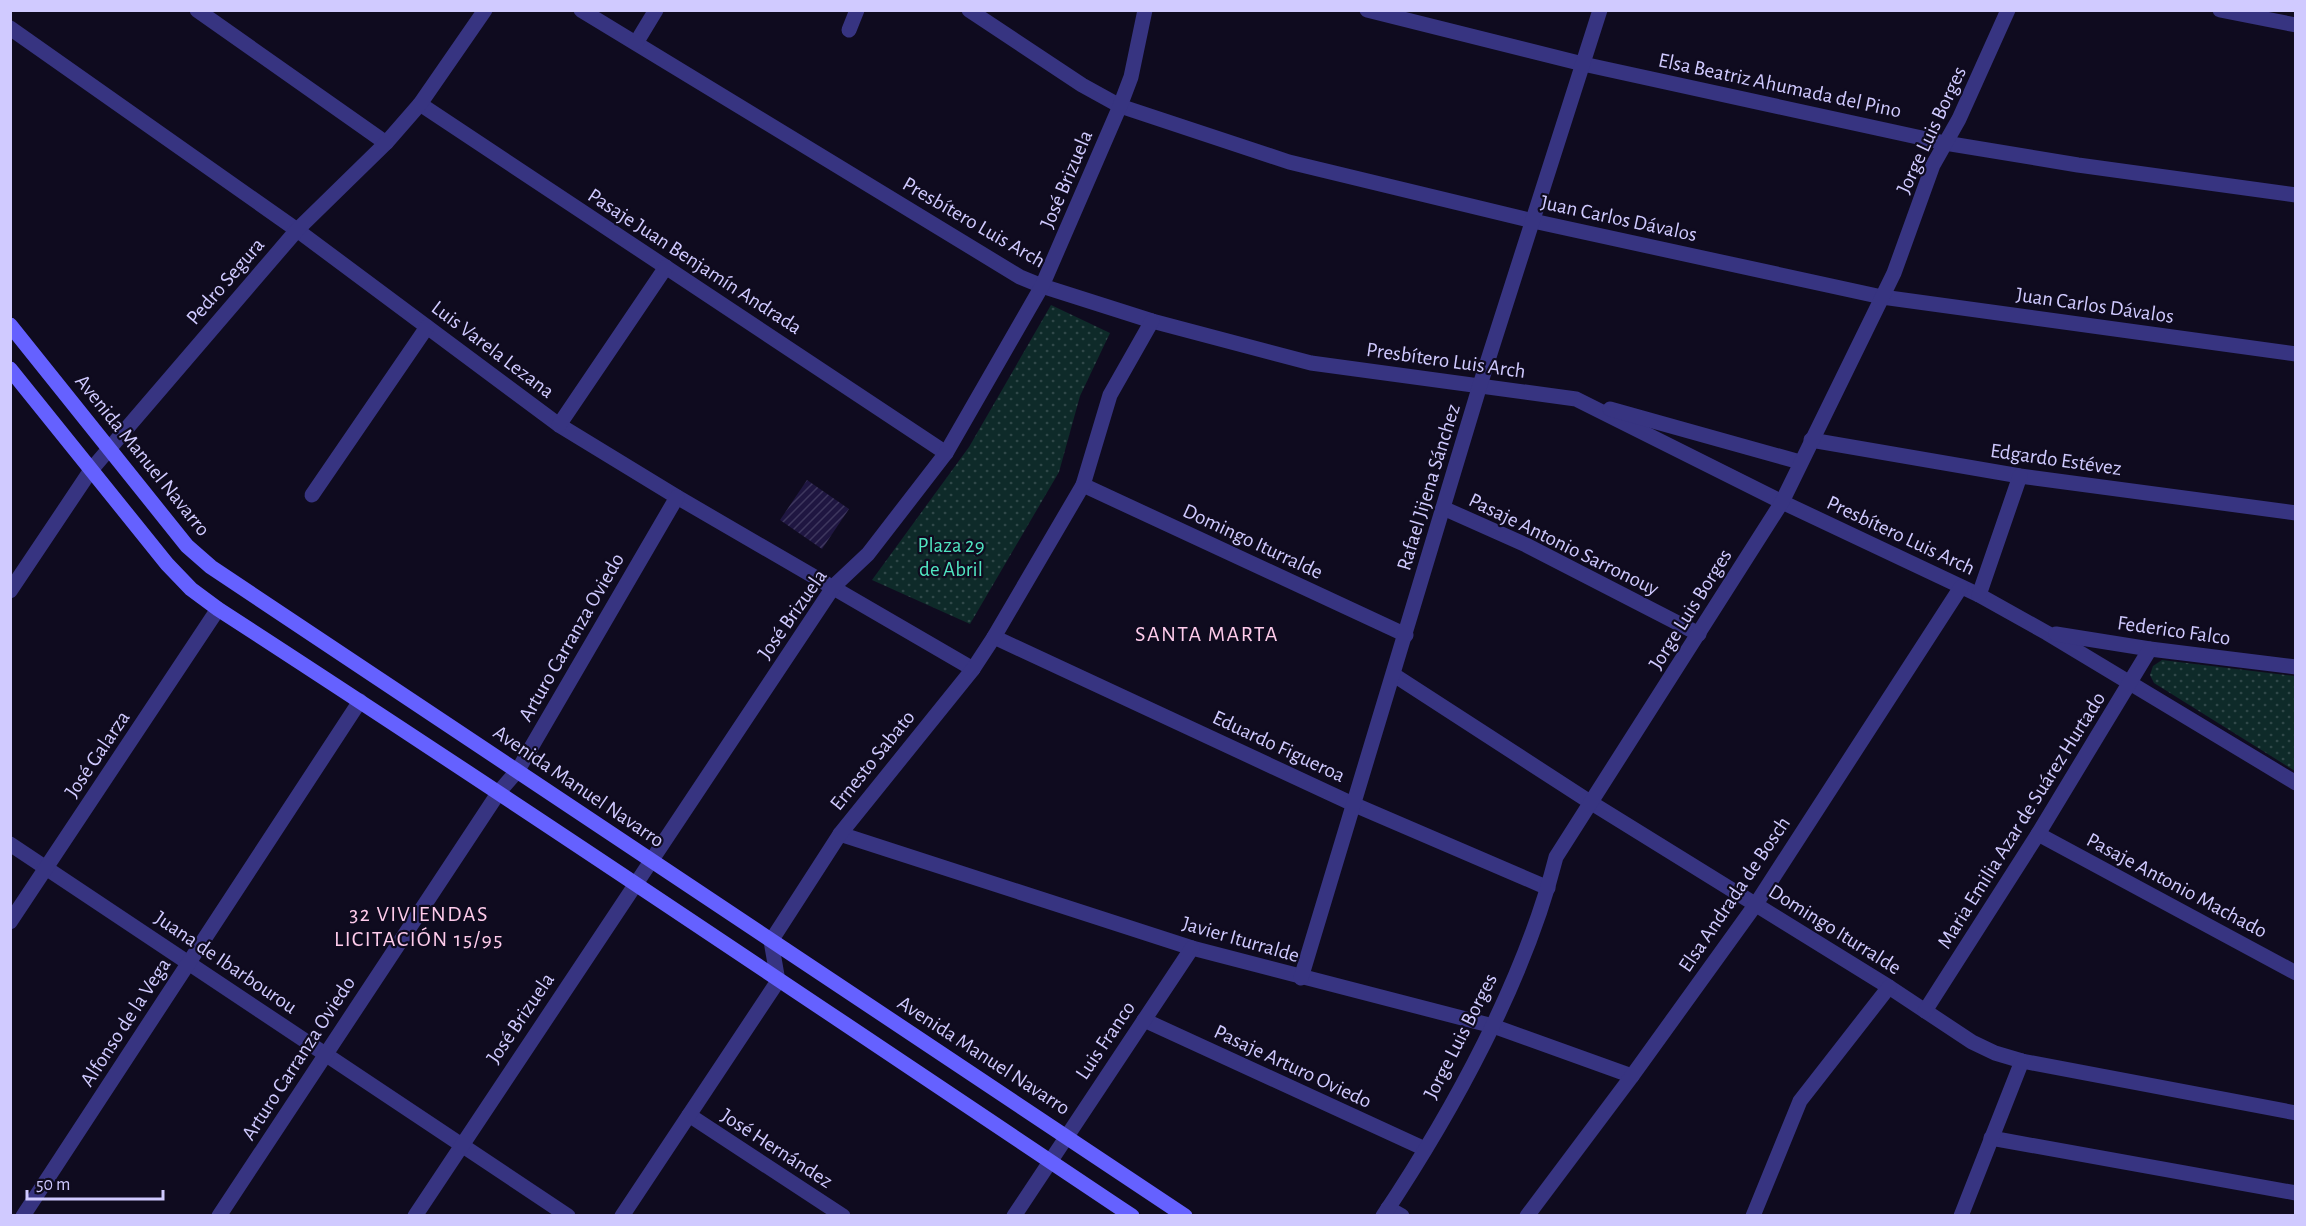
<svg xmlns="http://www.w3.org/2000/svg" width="2306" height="1226" font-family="'Alegreya Sans',sans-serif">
<defs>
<pattern id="park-dots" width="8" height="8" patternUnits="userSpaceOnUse" patternTransform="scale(1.5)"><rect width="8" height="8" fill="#0e2a29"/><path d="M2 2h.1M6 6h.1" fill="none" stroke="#304849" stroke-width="1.8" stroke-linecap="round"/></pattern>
<pattern id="building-hatch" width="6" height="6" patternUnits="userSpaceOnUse" patternTransform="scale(1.5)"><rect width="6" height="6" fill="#1f1641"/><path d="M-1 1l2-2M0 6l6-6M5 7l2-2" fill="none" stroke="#3e375e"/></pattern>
</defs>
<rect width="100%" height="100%" fill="#0f0b1f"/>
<g fill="url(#park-dots)">
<path d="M 1051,305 L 1110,333 L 1080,396 L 1059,472 L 970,624 L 872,580 L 969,447 Z"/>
<path d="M 2162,660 L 2295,676 L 2295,771 L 2154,683 L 2150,675 L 2153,666 Z"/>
</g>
<path fill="url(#building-hatch)" d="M 807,480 L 849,509 L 822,549 L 780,520 Z"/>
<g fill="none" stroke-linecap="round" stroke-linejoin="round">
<g stroke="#373481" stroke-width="15">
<path d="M 197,10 L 386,143"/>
<path d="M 581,10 L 1020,277 L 1042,286 L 1152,321 L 1311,363 L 1576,399 L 1782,502 L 1979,595 L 2047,633 L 2296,783"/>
<path d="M 969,10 L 1082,85 L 1120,106 L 1289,162 L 1533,221 L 1882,297 L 2296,354"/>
<path d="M 1367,10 L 1583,64 L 1945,143 L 2078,165 L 2296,195"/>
<path d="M 2220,10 L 2296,25"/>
<path d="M 10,28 L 297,230 L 559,425 L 677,497 L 973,669"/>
<path d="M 849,30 L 857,10"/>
<path d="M 636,43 L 656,10"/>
<path d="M 420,104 L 946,453"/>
<path d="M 1610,409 L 1800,462"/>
<path d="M 559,425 L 666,267"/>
<path d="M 1811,440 L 2020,476 L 2296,513"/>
<path d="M 1083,485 L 1406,635"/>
<path d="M 312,495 L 427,327"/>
<path d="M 1443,508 L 1526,545 L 1699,634"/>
<path d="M 10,591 L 91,470 L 297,230 L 386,143 L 420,104 L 485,10"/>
<path d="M 1979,595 L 2020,476"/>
<path d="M 2056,634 L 2150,649 L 2296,667"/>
<path d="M 994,637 L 1355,805 L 1548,888"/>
<path d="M 1394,675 L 1590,802 L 1889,987 L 1972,1042 L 1995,1053 L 2022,1061 L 2296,1113"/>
<path d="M 840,834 L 1192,948 L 1493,1026 L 1632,1076"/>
<path d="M 2038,834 L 2296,973"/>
<path d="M 10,844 L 568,1216"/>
<path d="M 10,922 L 218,609"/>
<path d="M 1301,978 L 1480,385 L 1600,10"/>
<path d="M 1925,1011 L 2038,834 L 2150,649"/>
<path d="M 1144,1020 L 1425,1149"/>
<path d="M 689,1115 L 843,1216"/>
<path d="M 1991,1138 L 2296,1193"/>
<path d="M 1388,1208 L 1402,1216"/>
<path d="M 23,1216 L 360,701"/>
<path d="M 219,1216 L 499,792 L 518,770 L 677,497"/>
<path d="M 415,1216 L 834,586 L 868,554 L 946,453 L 1042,286 L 1120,106 L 1131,77 L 1145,10"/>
<path d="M 622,1216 L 778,981 L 771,941 L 840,834 L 973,669 L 994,637 L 1083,485 L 1110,395 L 1152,321"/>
<path d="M 1014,1216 L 1192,948"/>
<path d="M 1383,1216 C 1453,1111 1525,980 1556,857 L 1782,502 L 1894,273 L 1933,165 L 1959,119 L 2008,10"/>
<path d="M 1527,1216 L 1632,1076 L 1756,904 L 1961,587"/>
<path d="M 1753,1216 L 1800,1101 L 1889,987"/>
<path d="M 1961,1216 L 2022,1061"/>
</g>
<g stroke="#6561ff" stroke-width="15">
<path d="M 10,325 L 187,546 L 211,567 L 1185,1216"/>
<path d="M 10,369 L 167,564 L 191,589 L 218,609 C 525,808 828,1013 1132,1216"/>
</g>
</g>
<g text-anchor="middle" stroke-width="4.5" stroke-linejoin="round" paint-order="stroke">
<g font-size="21" fill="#d0caff" stroke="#0f0b1f">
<text transform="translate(1780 85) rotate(12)" y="7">Elsa Beatriz Ahumada del Pino</text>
<text transform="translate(1931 130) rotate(-65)" y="7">Jorge Luis Borges</text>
<text transform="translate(1066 179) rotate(-67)" y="7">José Brizuela</text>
<text transform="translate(1619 218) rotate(12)" y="7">Juan Carlos Dávalos</text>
<text transform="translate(974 222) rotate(30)" y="7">Presbítero Luis Arch</text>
<text transform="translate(695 261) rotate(33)" y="7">Pasaje Juan Benjamín Andrada</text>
<text transform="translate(225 281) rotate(-49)" y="7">Pedro Segura</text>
<text transform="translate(2095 305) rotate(8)" y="7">Juan Carlos Dávalos</text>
<text transform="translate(493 349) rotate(37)" y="7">Luis Varela Lezana</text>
<text transform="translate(1446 360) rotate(8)" y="7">Presbítero Luis Arch</text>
<text transform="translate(143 455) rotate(51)" y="7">Avenida Manuel Navarro</text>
<text transform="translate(2056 459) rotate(8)" y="7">Edgardo Estévez</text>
<text transform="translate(1428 487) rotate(-73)" y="7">Rafael Jijena Sánchez</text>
<text transform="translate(1901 535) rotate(25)" y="7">Presbítero Luis Arch</text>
<text transform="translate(1253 541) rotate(25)" y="7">Domingo Iturralde</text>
<text transform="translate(1564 544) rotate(26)" y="7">Pasaje Antonio Sarronouy</text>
<text transform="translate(1690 609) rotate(-58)" y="7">Jorge Luis Borges</text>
<text transform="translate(792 614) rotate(-55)" y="7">José Brizuela</text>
<text transform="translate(2174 630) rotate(8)" y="7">Federico Falco</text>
<text transform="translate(571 637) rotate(-60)" y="7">Arturo Carranza Oviedo</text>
<text transform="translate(1279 746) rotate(25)" y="7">Eduardo Figueroa</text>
<text transform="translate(97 754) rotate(-56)" y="7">José Galarza</text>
<text transform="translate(872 760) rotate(-51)" y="7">Ernesto Sabato</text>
<text transform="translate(579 786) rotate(34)" y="7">Avenida Manuel Navarro</text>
<text transform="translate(2021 820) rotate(-58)" y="7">Maria Emilia Azar de Suárez Hurtado</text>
<text transform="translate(2177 885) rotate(28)" y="7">Pasaje Antonio Machado</text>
<text transform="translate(1734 894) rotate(-56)" y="7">Elsa Andrada de Bosch</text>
<text transform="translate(1835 929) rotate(32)" y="7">Domingo Iturralde</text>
<text transform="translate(1241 939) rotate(16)" y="7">Javier Iturralde</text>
<text transform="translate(226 962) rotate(34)" y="7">Juana de Ibarbourou</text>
<text transform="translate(520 1018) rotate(-56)" y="7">José Brizuela</text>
<text transform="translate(125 1022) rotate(-57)" y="7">Alfonso de la Vega</text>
<text transform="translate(1460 1036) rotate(-63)" y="7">Jorge Luis Borges</text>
<text transform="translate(1105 1040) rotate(-56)" y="7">Luis Franco</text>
<text transform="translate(984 1055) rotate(33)" y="7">Avenida Manuel Navarro</text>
<text transform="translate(298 1058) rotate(-57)" y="7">Arturo Carranza Oviedo</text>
<text transform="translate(1293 1066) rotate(25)" y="7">Pasaje Arturo Oviedo</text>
<text transform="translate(777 1148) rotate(33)" y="7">José Hernández</text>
</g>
<g font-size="21" fill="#50e4c0" stroke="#0f0b1f">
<text x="951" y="552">Plaza 29<tspan x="951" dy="24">de Abril</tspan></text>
</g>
<g font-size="22" letter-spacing="1.5" fill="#ffccec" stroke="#0f0b1f">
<text x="1207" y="641">SANTA MARTA</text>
<text x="419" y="921">32 VIVIENDAS<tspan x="419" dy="25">LICITACIÓN 15/95</tspan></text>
</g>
</g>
<rect width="2306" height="1226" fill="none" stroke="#d0caff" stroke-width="24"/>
<path d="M27 1190v9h136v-9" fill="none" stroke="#d0caff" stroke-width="3"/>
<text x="36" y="1190" font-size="18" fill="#d0caff" stroke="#0f0b1f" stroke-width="4.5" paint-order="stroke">50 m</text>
</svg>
